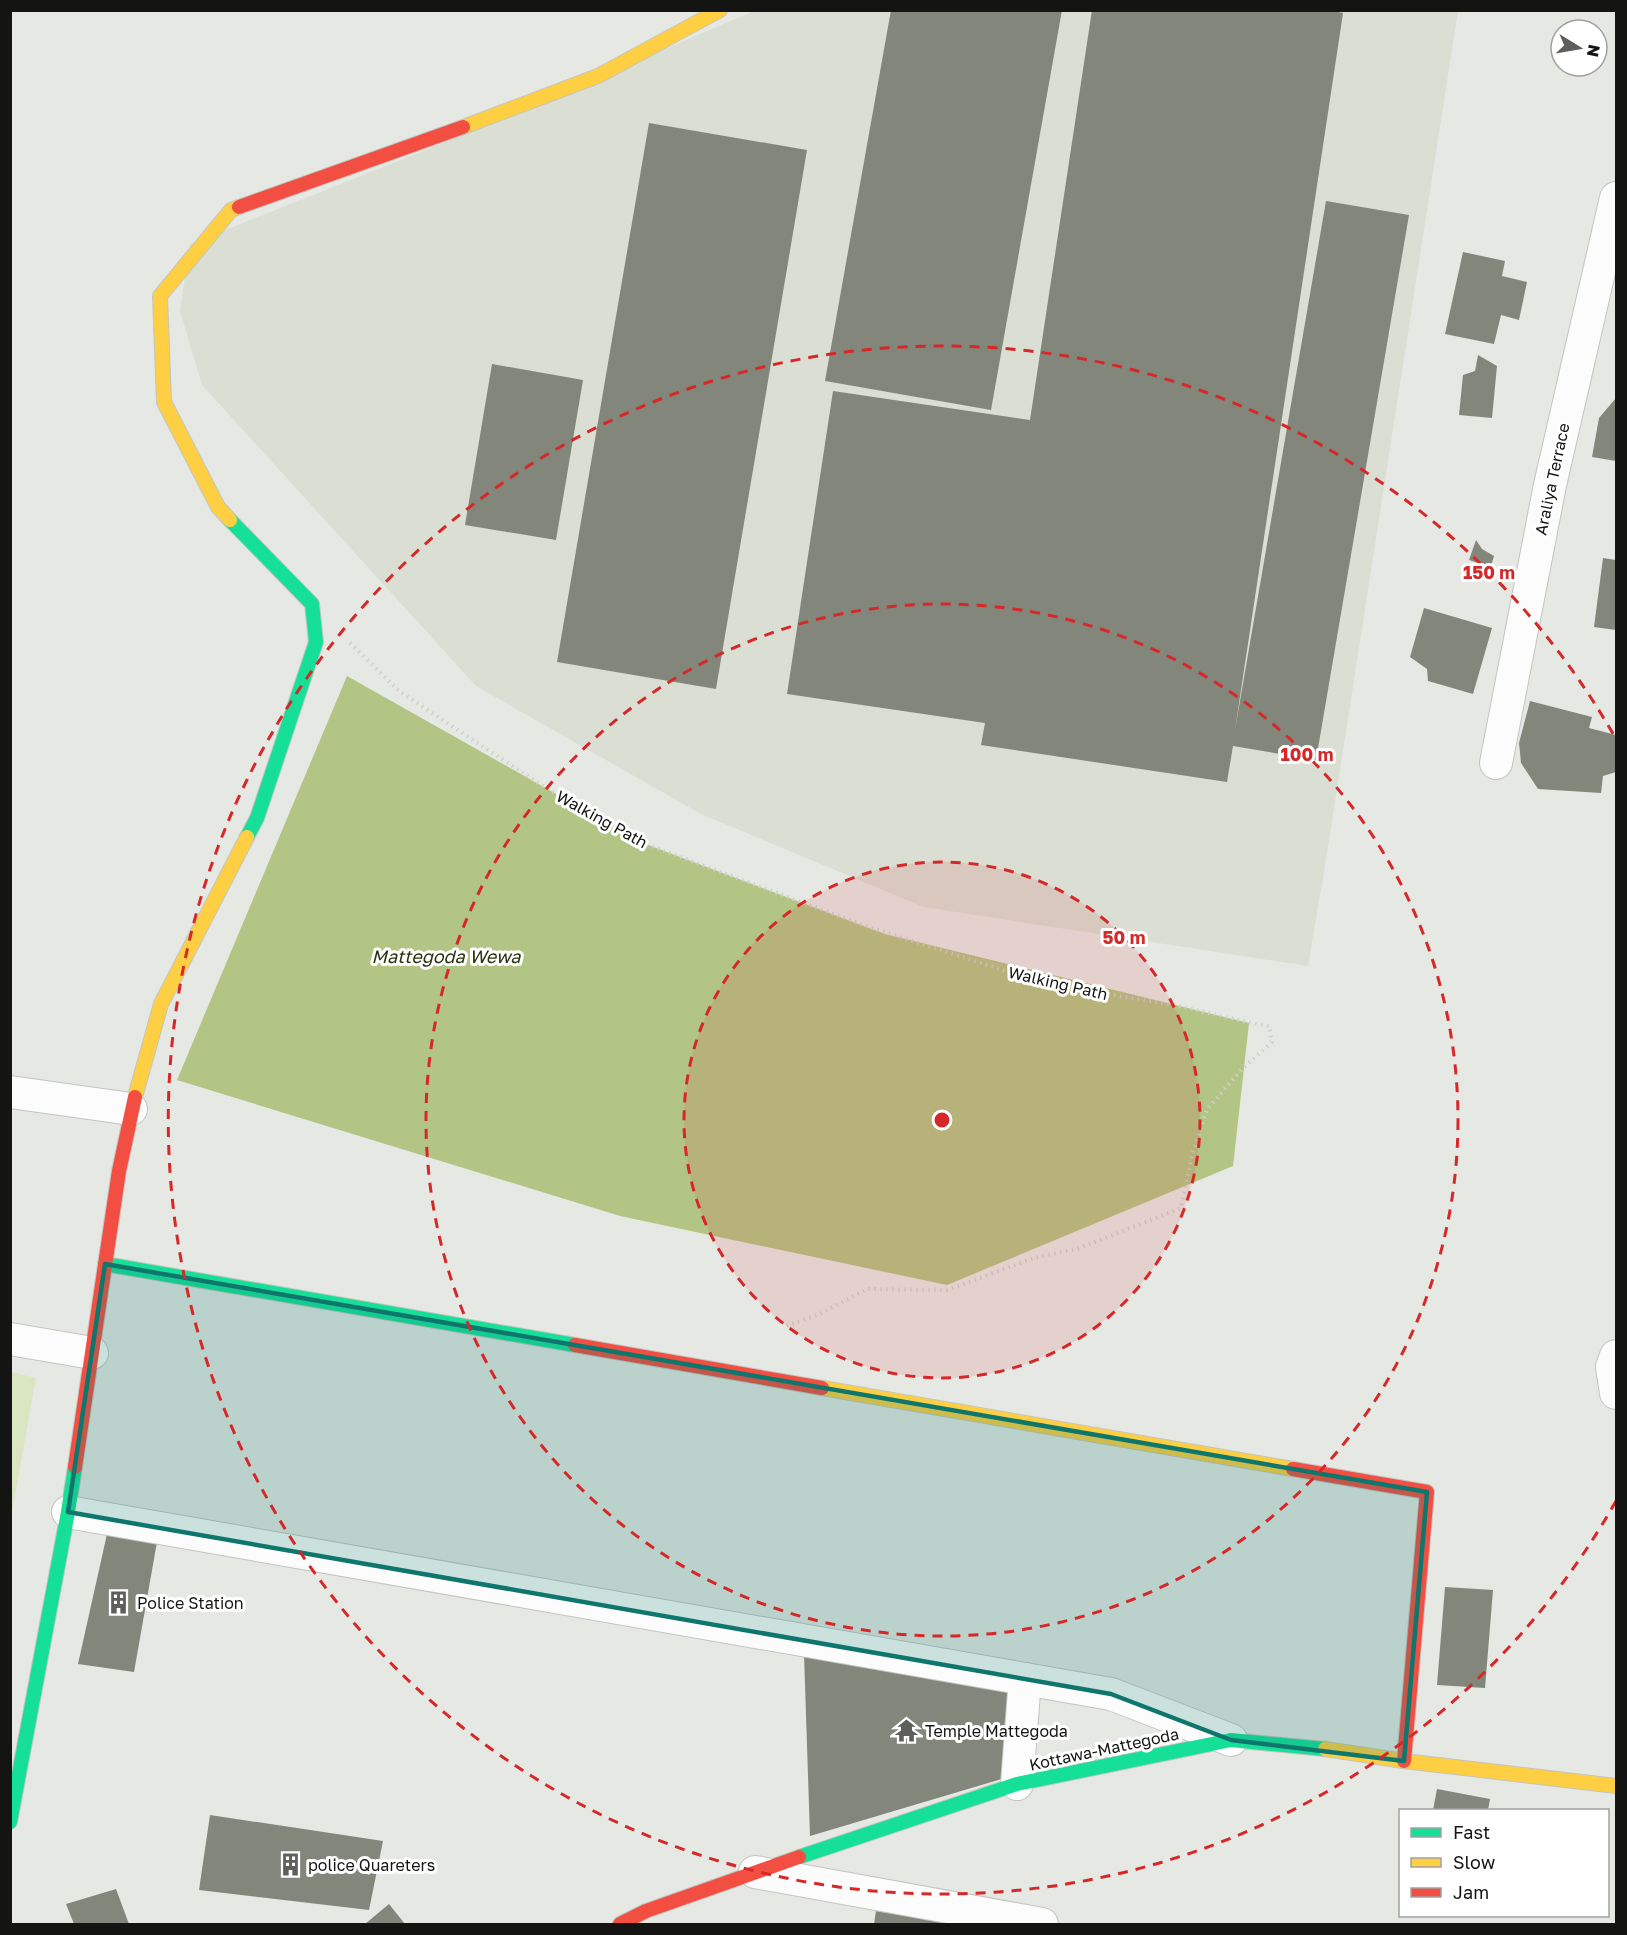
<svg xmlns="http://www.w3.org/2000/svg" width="1627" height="1935" font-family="'Golos Text',sans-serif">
<rect width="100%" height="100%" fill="#e6e8e3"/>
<path fill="#daded3" d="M 754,11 L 1458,11 L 1325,866 L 1308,966 L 924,907 L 701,814 L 476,686 L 202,385 L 180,311 L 190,244 L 461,136 Z"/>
<path fill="#d9e6c1" d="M 11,1372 L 36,1378 L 11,1517 L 10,1372 Z"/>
<path fill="#b2c584" d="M 347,676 L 643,843 L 885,934 L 1249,1023 L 1233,1166 L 947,1285 L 620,1216 L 177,1080 Z"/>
<g fill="#83877b">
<path d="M 891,10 L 1062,10 L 991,410 L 825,381 Z"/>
<path d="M 1092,10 L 1327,10 L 1343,13 L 1235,730 L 1326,201 L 1409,215 L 1316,760 L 1233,746 L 1227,782 L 981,745 L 985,723 L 787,694 L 833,391 L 1030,420 Z"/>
<path d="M 649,123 L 807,150 L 716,689 L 557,662 Z"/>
<path d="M 1463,252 L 1505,261 L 1502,276 L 1527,282 L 1519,320 L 1501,315 L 1494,344 L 1445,334 Z"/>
<path d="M 1478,355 L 1497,366 L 1492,418 L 1459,415 L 1463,375 L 1475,371 Z"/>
<path d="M 492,364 L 583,380 L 556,540 L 465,525 Z"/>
<path d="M 1616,398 L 1616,461 L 1592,457 L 1599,418 Z"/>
<path d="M 1476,540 L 1482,549 L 1494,556 L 1489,573 L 1481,564 L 1469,560 Z"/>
<path d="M 1603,558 L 1616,560 L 1616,630 L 1594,627 Z"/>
<path d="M 1424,608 L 1492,628 L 1473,694 L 1428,681 L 1427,669 L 1410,657 Z"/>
<path d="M 1530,701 L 1592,717 L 1589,728 L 1616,735 L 1616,772 L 1603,776 L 1601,793 L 1538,789 L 1521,763 L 1519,743 Z"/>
<path d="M 107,1534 L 157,1542 L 134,1672 L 78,1664 Z"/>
<path d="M 1445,1587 L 1493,1590 L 1485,1688 L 1437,1685 Z"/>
<path d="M 804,1654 L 1011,1684 L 1005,1778 L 810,1836 Z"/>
<path d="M 1437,1789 L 1490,1799 L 1488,1810 L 1433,1810 Z"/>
<path d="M 210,1815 L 383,1841 L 369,1910 L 199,1890 Z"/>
<path d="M 116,1889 L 129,1924 L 74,1924 L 66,1904 Z"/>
<path d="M 389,1904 L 405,1924 L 365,1924 Z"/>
<path d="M 876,1911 L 950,1923 L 950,1924 L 874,1924 Z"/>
</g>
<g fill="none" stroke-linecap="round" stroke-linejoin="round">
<defs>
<g id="street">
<path d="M 1496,763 L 1550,485 L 1616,198"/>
<path d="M 10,1092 L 131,1109"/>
<path d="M 10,1339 L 92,1353"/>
<path d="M 1616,1356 L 1612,1367 L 1616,1393"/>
<path d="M 68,1512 L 1111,1694 L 1231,1740"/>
<path d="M 1017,1784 L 1025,1679"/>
<path d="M 755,1872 L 1042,1924"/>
</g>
<g id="fast">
<path d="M 230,520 L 312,604 L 316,642 L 257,818 L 247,837"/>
<path d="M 105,1264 L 575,1345"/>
<path d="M 10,1822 L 68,1512 L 75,1467"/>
<path d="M 799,1857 L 1017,1784 L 1231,1740 L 1325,1749"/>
</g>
<g id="slow">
<path d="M 463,127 L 598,76 L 720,10"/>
<path d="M 230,520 L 218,507 L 164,402 L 160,296 L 231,210 L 239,207"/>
<path d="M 135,1097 L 161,1004 L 247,837"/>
<path d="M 822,1388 L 1293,1469"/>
<path d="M 1325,1749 L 1404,1761 L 1616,1786"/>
</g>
<g id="jam">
<path d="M 239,207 L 463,127"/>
<path d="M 575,1345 L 822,1388"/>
<path d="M 75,1467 L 119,1171 L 135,1097"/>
<path d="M 1293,1469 L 1427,1492 L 1404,1761"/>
<path d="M 620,1924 L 646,1911 L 799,1857"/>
</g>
</defs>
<use href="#street" stroke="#c3c5c2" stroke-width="34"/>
<use href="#fast" stroke="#c3c5c2" stroke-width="16"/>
<use href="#slow" stroke="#c3c5c2" stroke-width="16"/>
<use href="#jam" stroke="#c3c5c2" stroke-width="16"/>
<path stroke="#cfcfcf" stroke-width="4" stroke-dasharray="1.5 4.5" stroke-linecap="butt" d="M 350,643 L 399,691 L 541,785 L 643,843 L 866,926 L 1018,975 C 1074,991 1131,997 1188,1008 C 1215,1014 1242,1022 1269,1026 L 1272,1042 L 1244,1067 L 1207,1109 L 1192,1155 L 1181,1208 L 1080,1248 L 1034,1258 L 947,1290 L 867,1289 L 820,1314 L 783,1327"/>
<use href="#street" stroke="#fbfcfb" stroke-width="32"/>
<use href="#fast" stroke="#16e098" stroke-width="14"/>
<use href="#slow" stroke="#ffcf43" stroke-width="14"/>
<use href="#jam" stroke="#f24e42" stroke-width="14"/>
</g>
<path fill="#0f766e" fill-opacity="0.2" stroke="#0f766e" stroke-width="4.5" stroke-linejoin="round" d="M 105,1264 L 1427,1492 L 1404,1761 L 1231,1740 L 1111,1694 L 68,1512 Z"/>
<circle cx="942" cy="1120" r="258" fill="#d62828" fill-opacity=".12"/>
<g fill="none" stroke="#d62828" stroke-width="3" stroke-dasharray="10 8">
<circle cx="942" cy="1120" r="258"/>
<circle cx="942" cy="1120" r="516"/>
<path d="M1616 1501A774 774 0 1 1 1616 739"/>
</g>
<defs>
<symbol id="building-bare" viewBox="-9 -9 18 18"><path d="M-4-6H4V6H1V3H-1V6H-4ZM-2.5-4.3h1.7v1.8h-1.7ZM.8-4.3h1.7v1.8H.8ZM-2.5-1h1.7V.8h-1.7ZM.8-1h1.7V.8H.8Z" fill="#5e5f5b" stroke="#fff" stroke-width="2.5" paint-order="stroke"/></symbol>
<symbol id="temple-bare" viewBox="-9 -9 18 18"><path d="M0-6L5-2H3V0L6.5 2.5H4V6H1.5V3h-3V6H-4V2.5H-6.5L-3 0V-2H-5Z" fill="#5e5f5b" stroke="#fff" stroke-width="2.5" paint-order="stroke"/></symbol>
</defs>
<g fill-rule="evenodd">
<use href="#building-bare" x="102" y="1586" width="33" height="33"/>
<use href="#temple-bare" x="890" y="1714" width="33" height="33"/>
<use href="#building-bare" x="274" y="1848" width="33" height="33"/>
</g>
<g text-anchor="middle" stroke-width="6" stroke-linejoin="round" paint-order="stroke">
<g font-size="16" fill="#141512" stroke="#fff">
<text transform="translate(1552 479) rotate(-78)" y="6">Araliya Terrace</text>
<text transform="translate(602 819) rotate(29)" y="6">Walking Path</text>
<text transform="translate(1058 983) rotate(13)" y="6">Walking Path</text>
<text transform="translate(1104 1749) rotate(-12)" y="6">Kottawa-Mattegoda</text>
</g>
<g font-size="16" fill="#141512" stroke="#fff" text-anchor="start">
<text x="137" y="1609">Police Station</text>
<text x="925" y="1737">Temple Mattegoda</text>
<text x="308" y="1871">police Quareters</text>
</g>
<g font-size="18" font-style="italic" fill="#2a340e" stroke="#fff">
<text x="446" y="963">Mattegoda Wewa</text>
</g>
</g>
<circle cx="942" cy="1120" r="9" fill="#d62828" stroke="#fff" stroke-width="3"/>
<g font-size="18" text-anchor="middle" font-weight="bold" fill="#d62828" stroke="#fff" stroke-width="6" stroke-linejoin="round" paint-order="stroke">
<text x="1489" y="579">150 m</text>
<text x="1307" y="761">100 m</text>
<text x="1124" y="944">50 m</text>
</g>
<rect width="1627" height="1935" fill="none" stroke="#141512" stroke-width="24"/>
<rect x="1399" y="1809" width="210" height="108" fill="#ffffff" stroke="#a1a1a0" stroke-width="1.5"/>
<rect x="1411" y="1828" width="30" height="9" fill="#16e098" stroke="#a1a1a0" stroke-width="1.5"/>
<text x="1453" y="1839" font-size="18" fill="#141512">Fast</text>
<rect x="1411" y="1858" width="30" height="9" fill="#ffcf43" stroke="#a1a1a0" stroke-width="1.5"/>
<text x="1453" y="1869" font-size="18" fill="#141512">Slow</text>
<rect x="1411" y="1888" width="30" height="9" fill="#f24e42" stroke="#a1a1a0" stroke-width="1.5"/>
<text x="1453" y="1899" font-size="18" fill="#141512">Jam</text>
<g transform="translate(1579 48) rotate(101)"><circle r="28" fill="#ffffff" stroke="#a1a1a0" stroke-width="1.5"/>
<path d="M0-4.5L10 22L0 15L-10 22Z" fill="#5e5f5b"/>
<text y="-9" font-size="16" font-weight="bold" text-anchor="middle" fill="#141512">N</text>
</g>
</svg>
